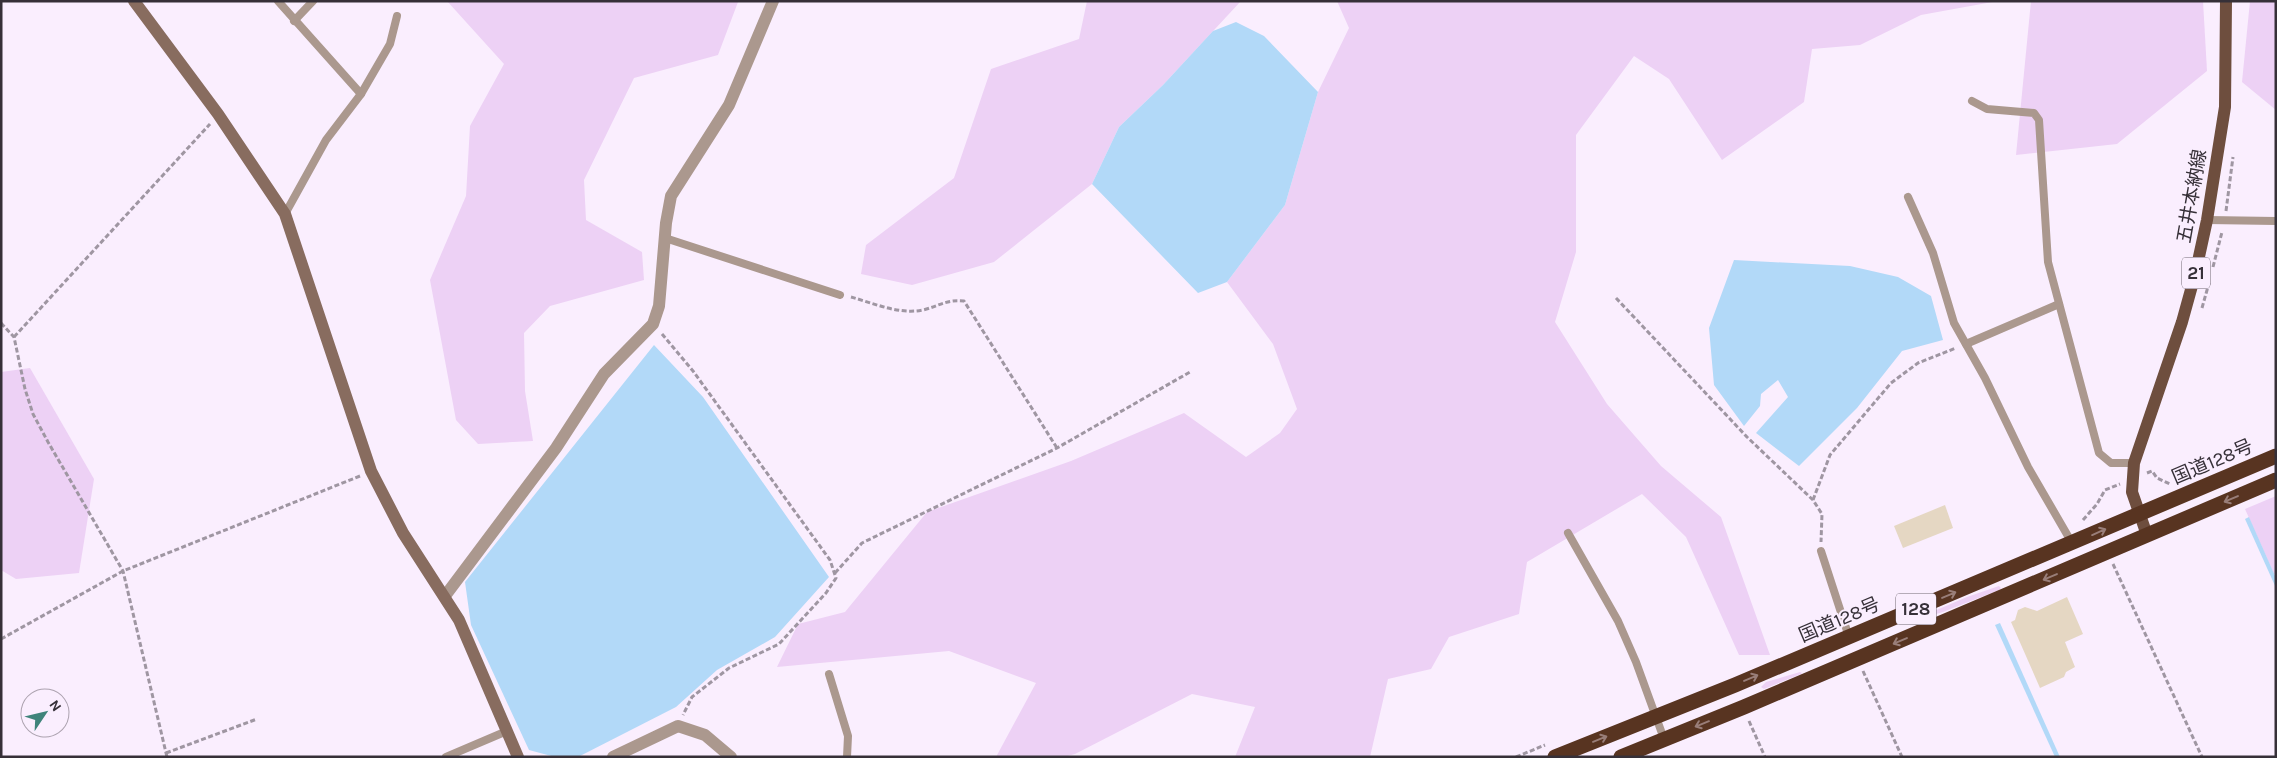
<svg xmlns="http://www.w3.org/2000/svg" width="2277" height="758" font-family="Karla,'Noto Sans JP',sans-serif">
<rect width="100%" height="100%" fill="#faeefe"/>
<g fill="#edd1f5">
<path d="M 447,1 L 738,2 L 718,55 L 634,78 L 584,180 L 586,220 L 642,252 L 644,280 L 550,306 L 524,333 L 525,391 L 533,441 L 478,444 L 456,420 L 430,280 L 466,196 L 470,126 L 504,64 Z"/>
<path d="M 1087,1 L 1241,1 L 1163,85 L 1119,127 L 1092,184 L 994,262 L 912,285 L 861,274 L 866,245 L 954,178 L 991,69 L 1079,39 Z"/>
<path d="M 1337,1 L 1998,1 L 1921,15 L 1860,45 L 1812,49 L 1804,102 L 1722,160 L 1669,79 L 1634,56 L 1576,135 L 1576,252 L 1555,322 L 1607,404 L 1661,466 L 1721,517 L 1770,655 L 1739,655 L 1686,537 L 1642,494 L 1527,562 L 1519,614 L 1449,637 L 1431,669 L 1388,679 L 1370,757 L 1235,757 L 1255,707 L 1192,694 L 1075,754 L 1064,757 L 996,757 L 1036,683 L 949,651 L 777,667 L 798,624 L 845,612 L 927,512 L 1071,461 L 1184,413 L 1246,457 L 1280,433 L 1297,409 L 1273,344 L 1227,282 L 1285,205 L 1318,92 L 1349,28 Z"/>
<path d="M 2031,1 L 2203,1 L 2207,71 L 2117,144 L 2016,155 Z"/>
<path d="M 2250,1 L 2276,1 L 2276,110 L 2242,82 Z"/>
<path d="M 30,368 L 94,479 L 79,573 L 16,579 L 1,570 L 1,372 Z"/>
<path d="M 2276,496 L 2276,574 L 2274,574 L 2245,509 Z"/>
<path d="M 1999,586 L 2001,588 L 1999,590 L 1943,612 L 1906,623 L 1967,597 Z"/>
<path d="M 1800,672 L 1802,673 L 1801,674 L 1764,689 L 1761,687 L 1766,682 Z"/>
</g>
<g fill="#b2d9f8">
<path d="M 1236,22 L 1264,36 L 1318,92 L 1285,205 L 1227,282 L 1198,293 L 1092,184 L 1119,127 L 1163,85 L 1213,31 Z"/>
<path d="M 1734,260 L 1850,266 L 1898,277 L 1931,296 L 1943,340 L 1902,351 L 1857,408 L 1799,466 L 1756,433 L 1788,397 L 1778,380 L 1761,394 L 1760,406 L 1744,426 L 1714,385 L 1709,328 Z"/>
<path d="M 654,345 L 703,397 L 829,577 L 775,637 L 717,670 L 676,707 L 578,757 L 555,757 L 529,750 L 471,625 L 465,582 Z"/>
<path d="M 2249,517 L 2276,578 L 2276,588 L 2245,519 Z"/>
<path d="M 2000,623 L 2060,757 L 2055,757 L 1995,625 Z"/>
</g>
<g fill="#e5d7c3">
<path d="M 1945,505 L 1953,528 L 1903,548 L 1894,526 Z"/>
<path d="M 2067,597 L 2083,634 L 2065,642 L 2075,667 L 2066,672 L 2064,677 L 2040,688 L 2011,622 L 2015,620 L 2018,610 L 2025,607 L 2037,611 Z"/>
</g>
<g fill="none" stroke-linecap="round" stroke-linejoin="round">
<g stroke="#9f96a2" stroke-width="3" stroke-dasharray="5 2.5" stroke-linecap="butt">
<path d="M 2226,211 L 2233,157"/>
<path d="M 2213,267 L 2222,232"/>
<path d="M 851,297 C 873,303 899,315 923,310 C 939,306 947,299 964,301 L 1057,448"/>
<path d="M 1616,298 L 1747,437 L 1813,500 L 1822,514 L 1821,542"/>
<path d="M 2202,308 L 2209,283"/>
<path d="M 1,323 L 14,337 L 25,389 L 33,414 L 48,442 L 123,571 L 167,757"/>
<path d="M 662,334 L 693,371 L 830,560 L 836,578 L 826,593 L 779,644 L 729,668 L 692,697 L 683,715"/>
<path d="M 14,337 L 210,124"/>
<path d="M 2147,473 L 2152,471 L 2157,478 L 2170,484"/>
<path d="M 1813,500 L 1830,455 L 1891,383 L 1918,363 L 1956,348"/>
<path d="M 2083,520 L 2097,504 L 2105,490 L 2120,484"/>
<path d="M 2113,564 L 2202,757"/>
<path d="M 835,573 L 862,543 L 1057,448 L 1190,372"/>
<path d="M 1,639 L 123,571 L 360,476"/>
<path d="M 1863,671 L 1902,757"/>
<path d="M 1749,721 L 1765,757"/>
<path d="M 166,753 L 257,719"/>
<path d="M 1516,757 L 1545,745"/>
</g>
<g stroke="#ab988e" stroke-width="8">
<path d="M 278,1 L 361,94"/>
<path d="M 294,21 L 313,1"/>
<path d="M 1972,101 L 1987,109 L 2034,113 L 2039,120 L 2048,262 L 2099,453 L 2111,463 L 2134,463"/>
<path d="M 1908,197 L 1933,253 L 1954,323 L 1985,378 L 2028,467 L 2072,543"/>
<path d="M 285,214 L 326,140 L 361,94 L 390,44 L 397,16"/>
<path d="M 2207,220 L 2276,221"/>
<path d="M 665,238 L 840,295"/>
<path d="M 1966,344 L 2059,304"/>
<path d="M 1568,533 L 1618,621 L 1636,662 L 1664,739"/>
<path d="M 1821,551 L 1849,637"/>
<path d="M 829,674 L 848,736 L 847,757"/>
<path d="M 446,757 L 507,731"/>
</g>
<g stroke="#ab988e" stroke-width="12">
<path d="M 445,596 L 556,448 L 604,374 L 653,324 L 659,306 L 666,223 L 671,196 L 729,105 L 773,1"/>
<path d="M 613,757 L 678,726 L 705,735 L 731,757"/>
</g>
<path stroke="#886c5f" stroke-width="12" d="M 134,1 L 218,114 L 285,214 L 371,471 L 403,533 L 459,620 L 518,757"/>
<path stroke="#6e4e3e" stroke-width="12" d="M 2147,535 L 2132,492 L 2134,463 L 2182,322 L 2195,275 L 2207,220 L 2225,107 L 2226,1"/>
<g stroke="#583421" stroke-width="15">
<path d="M 1555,757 L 1735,685 L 2276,456"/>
<path d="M 1621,757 L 1744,707 L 2276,480"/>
</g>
</g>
<defs><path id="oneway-shaft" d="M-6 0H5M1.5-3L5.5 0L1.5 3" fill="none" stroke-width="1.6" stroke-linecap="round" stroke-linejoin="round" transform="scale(1.25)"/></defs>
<g stroke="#997e79">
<use href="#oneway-shaft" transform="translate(2231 499) rotate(157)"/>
<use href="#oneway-shaft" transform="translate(2099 532) rotate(-24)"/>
<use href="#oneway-shaft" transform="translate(2050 577) rotate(157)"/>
<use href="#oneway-shaft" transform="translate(1949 595) rotate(-23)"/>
<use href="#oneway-shaft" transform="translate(1900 641) rotate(157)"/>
<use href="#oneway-shaft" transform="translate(1751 678) rotate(-23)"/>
<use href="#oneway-shaft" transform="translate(1702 724) rotate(158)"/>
<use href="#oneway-shaft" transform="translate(1600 739) rotate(-22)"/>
</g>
<g text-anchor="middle" stroke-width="4" stroke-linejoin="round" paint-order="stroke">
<g fill="#faeefe" stroke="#716973" stroke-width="1">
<rect x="2182" y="257.5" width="28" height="31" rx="4"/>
<rect x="1896" y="593.5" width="40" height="31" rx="4"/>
</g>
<g font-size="18" font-weight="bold" fill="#363038">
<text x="2196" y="279">21</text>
<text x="1916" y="615">128</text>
</g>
<g font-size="19" fill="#363038" stroke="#faeefe">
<text transform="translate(2191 196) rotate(-80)" y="7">五井本納線</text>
<text transform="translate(2212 461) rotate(-23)" y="7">国道128号</text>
<text transform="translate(1839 619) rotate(-23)" y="7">国道128号</text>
</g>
</g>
<rect width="2277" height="758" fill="none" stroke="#363038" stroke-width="5"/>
<g transform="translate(45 713) rotate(55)"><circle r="24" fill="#faeefe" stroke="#aca2af"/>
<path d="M0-4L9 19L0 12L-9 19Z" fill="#3f847b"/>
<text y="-8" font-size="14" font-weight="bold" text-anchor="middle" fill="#363038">N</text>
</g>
</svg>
